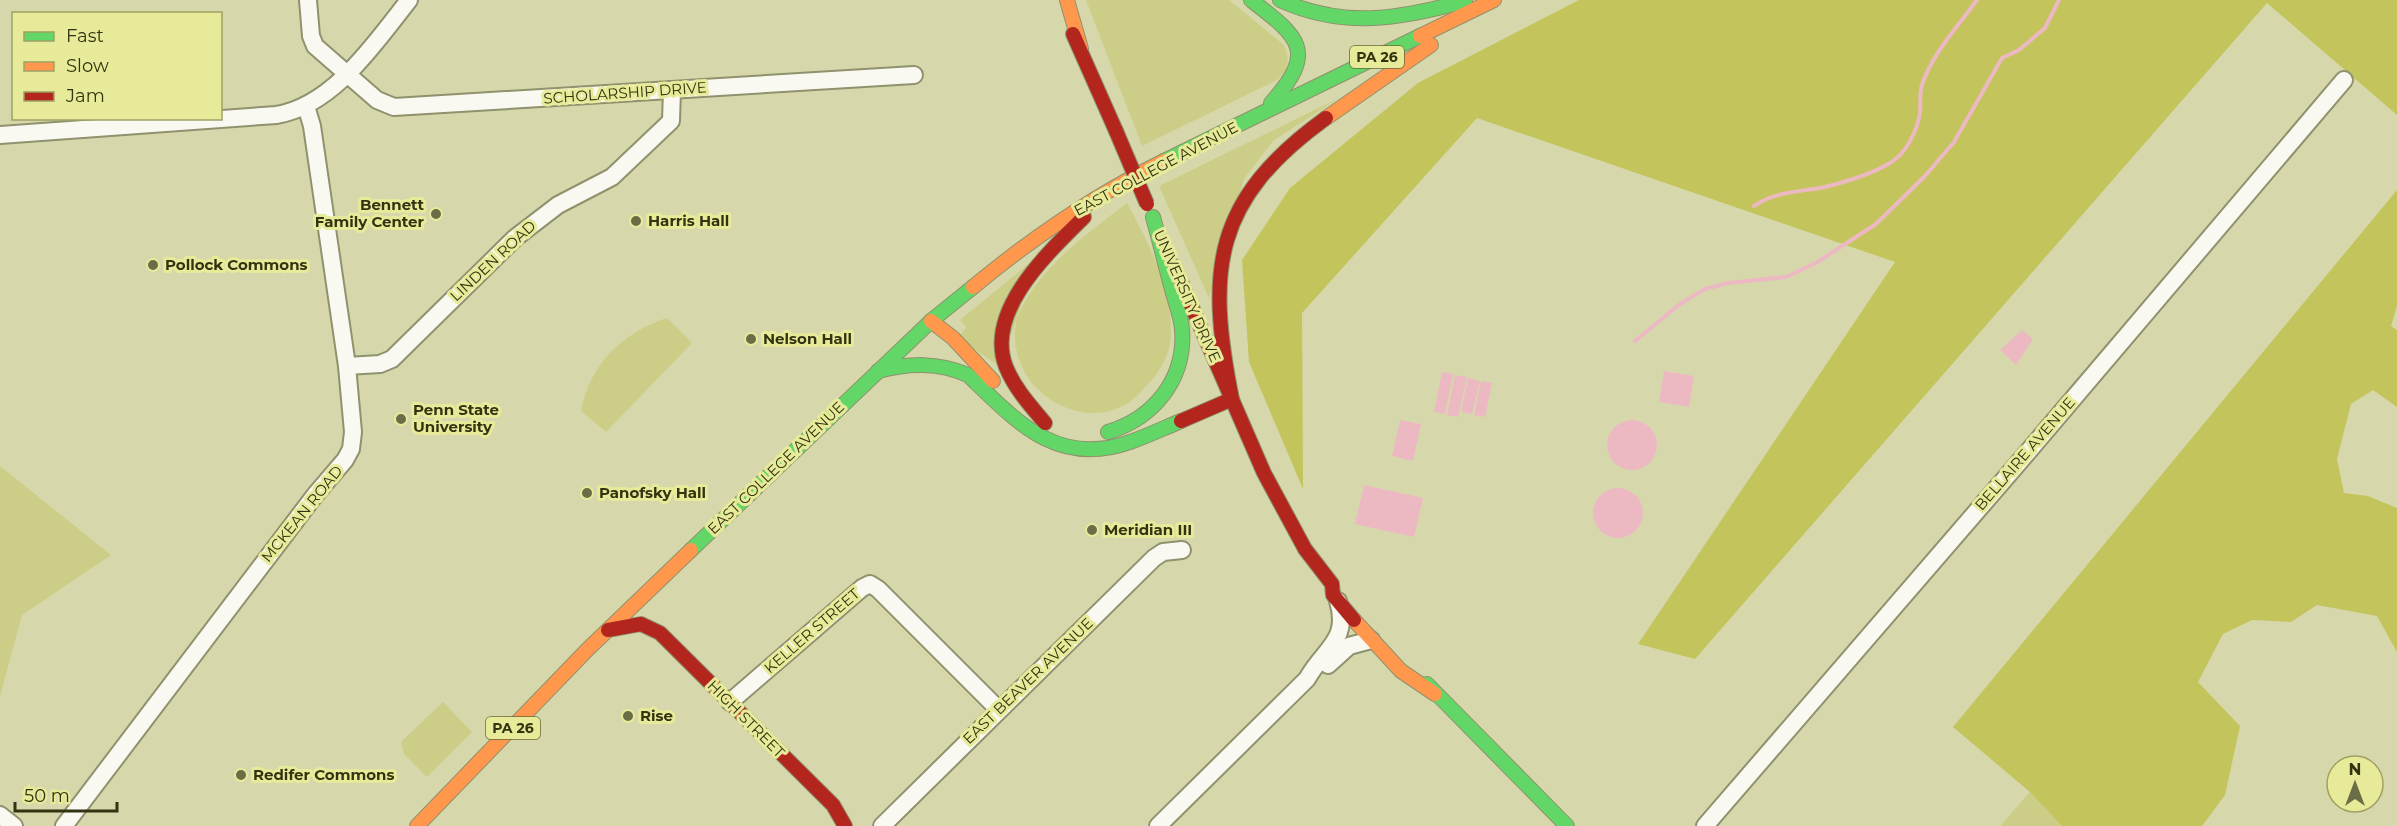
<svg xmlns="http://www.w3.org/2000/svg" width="2397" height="826" font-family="Montserrat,sans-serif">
<rect width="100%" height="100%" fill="#d6d8ab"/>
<g fill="#ccce87">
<path d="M 1086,0 L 1229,0 L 1284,45 L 1288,58 L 1286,70 L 1277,80 L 1142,146 Z"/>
<path d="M 1339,98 L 1273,141 L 1244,179 L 1209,298 L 1159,186 Z"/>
<path d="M 1127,203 C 1150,246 1176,294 1170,344 C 1168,358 1157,375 1148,384 C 1143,389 1138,396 1132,400 C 1093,430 1035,404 1020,362 C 1014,348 1013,327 1019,313 C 1041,266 1087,234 1127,203 Z"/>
<path d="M 1038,256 L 1000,367 L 959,338 L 966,327 L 960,320 Z"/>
<path d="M 667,318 L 692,343 L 606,432 L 581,411 C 589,365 623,332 667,318 Z"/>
<path d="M 0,466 L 111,555 L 22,615 L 0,696 Z"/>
<path d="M 443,702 L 472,732 L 427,777 L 404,754 L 401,742 Z"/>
<path d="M 2030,792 L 2062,826 L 2000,826 Z"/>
</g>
<g fill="#c3c45c">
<path d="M 1579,0 L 2397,0 L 2397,115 L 2267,3 L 1695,659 L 1638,644 L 1895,262 L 1477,118 L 1302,313 L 1303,489 L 1249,362 L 1242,260 L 1290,188 L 1418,83 Z"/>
<path d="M 2397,190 L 2397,306 L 2391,326 L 2397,330 L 2397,407 L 2373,390 L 2351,404 L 2337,459 L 2344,493 L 2368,496 L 2397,508 L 2397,652 L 2377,616 L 2317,605 L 2291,622 L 2252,620 L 2223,634 L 2198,682 L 2240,726 L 2225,795 L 2202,826 L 2062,826 L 2030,792 L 1953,727 Z"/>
</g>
<g fill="#ecb9c3">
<path d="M 2022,330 L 2033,339 L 2016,365 L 2000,350 Z"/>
<path d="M 1664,371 L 1694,376 L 1689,407 L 1659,402 Z"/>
<path d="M 1442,372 L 1453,374 L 1445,414 L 1434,412 Z"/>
<path d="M 1455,375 L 1467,377 L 1458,417 L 1447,415 Z"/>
<path d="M 1468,378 L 1480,381 L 1472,414 L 1461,412 Z"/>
<path d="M 1481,381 L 1492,383 L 1485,417 L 1474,415 Z"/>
<circle cx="1632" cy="445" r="25"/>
<path d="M 1400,420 L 1421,424 L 1413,461 L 1392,456 Z"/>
<path d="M 1364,485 L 1423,498 L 1414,537 L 1355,524 Z"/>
<circle cx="1618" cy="513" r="25"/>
</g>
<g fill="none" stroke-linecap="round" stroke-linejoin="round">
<g stroke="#ecb9c3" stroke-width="4">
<path d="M 1754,206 C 1776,191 1800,192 1825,187 C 1845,182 1872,174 1890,163 C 1906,154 1917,131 1920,113 C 1921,104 1919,94 1922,85 C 1932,54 1958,26 1977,0"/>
<path d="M 1635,341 L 1680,304 L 1705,289 L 1728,283 L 1786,277 L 1816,263 L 1876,224 L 1925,176 L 1954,142 L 2002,58 L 2019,50 L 2045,28 L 2059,0"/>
</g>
<defs>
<g id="street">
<path d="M 308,0 L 311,36 L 315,46 L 377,100 L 394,107 L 914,75"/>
<path d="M 0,135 L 276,115 C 333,106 375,43 409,0"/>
<path d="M 347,366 L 380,364 L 392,359 L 515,238 L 558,205 L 612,177 L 671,121 L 672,90"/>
<path d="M 1328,665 L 1349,646 L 1371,640"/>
<path d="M 730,702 L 862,588 L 870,584 L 878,589 L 998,709"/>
<path d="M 0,815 L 14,826"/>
<path d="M 64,826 L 315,495 L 345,460 L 351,449 L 353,432 L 347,366 L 312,126 L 306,106"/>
<path d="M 882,826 L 1154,558 L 1163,552 L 1182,550"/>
<path d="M 1158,826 L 1307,679 C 1324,648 1350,641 1338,601"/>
<path d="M 1705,826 L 2021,460 L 2344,80"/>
</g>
<g id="fast">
<path d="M 1251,0 C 1299,37 1318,51 1271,103"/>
<path d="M 1280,0 C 1344,29 1400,19 1465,1"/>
<path d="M 1164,161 L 1420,36"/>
<path d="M 878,371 C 909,363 938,362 968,375 C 1016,421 1057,468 1130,442 C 1147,436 1164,428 1181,421"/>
<path d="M 1108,432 C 1154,418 1186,379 1182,329 C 1181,317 1176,304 1173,293 C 1166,268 1160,242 1153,217"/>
<path d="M 691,550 L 931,321 L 973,287"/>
<path d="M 1427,684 L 1567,826"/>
</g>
<g id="slow">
<path d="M 1067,0 L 1081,49"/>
<path d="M 1420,36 L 1494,0"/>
<path d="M 1326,118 L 1431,45"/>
<path d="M 973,287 C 1031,239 1095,195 1164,161"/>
<path d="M 931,321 L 953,338 L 993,381"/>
<path d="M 1354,620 L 1401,671 L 1435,694"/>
<path d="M 417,826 L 588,649 L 691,550"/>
</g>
<g id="jam">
<path d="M 1073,34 L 1116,131"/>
<path d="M 1174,266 L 1264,473 L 1305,549 L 1332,584 L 1333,595 L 1354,620"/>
<path d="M 1181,421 L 1232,399 C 1206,269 1213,200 1326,118"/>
<path d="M 1045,423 C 1030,405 1015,389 1006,367 C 984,311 1049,252 1084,217"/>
<path d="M 608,630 L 641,624 L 660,633 L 833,805 L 845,826"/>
</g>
</defs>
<use href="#street" stroke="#90916d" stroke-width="20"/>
<use href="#fast" stroke="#90916d" stroke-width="16"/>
<use href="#slow" stroke="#90916d" stroke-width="16"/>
<use href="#jam" stroke="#90916d" stroke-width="16"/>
<use href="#street" stroke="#f9f9f2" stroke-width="16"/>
<use href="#fast" stroke="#63d668" stroke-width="14"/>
<use href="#slow" stroke="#ff974d" stroke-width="14"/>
<use href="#jam" stroke="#b3261e" stroke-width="14"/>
<defs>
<path id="jam-bridge" d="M 1116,131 L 1147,204"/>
</defs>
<use href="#jam-bridge" stroke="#90916d" stroke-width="16" stroke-linecap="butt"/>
<use href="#jam-bridge" stroke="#b3261e" stroke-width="14"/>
</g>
<g fill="#6b6d47" stroke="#e7ea99" stroke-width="2">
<circle cx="436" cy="214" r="6"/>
<circle cx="636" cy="221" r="6"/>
<circle cx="153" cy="265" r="6"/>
<circle cx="751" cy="339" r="6"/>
<circle cx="401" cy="419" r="6"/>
<circle cx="587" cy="493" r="6"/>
<circle cx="1092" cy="530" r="6"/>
<circle cx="628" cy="716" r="6"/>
<circle cx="241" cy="775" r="6"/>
</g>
<g text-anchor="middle" stroke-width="6" stroke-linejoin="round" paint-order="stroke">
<g fill="#e7ea99" stroke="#686a3a" stroke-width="1.5">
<rect x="1350" y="46" width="54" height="22" rx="4.5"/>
<rect x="486" y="717" width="54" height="22" rx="4.5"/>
</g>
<g font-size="14" font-weight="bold" fill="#323311">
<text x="1377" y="62">PA 26</text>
<text x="513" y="733">PA 26</text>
</g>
<g font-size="15" fill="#323311" stroke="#e7ea99">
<text transform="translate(625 93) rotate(-4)" y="5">SCHOLARSHIP DRIVE</text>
<text transform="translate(1156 169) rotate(-28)" y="5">EAST COLLEGE AVENUE</text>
<text transform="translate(493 261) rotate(-43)" y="5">LINDEN ROAD</text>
<text transform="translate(1187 296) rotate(66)" y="5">UNIVERSITY DRIVE</text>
<text transform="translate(2025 454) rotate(-49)" y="5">BELLAIRE AVENUE</text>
<text transform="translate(776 468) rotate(-44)" y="5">EAST COLLEGE AVENUE</text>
<text transform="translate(302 514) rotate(-51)" y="5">MCKEAN ROAD</text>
<text transform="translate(812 631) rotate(-41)" y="5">KELLER STREET</text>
<text transform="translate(1028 681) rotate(-44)" y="5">EAST BEAVER AVENUE</text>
<text transform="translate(746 719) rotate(45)" y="5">HIGH STREET</text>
</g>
<g font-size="15" font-weight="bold" fill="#323311" stroke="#e7ea99" text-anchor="start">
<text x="424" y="210" text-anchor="end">Bennett<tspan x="424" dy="17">Family Center</tspan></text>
<text x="648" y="226">Harris Hall</text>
<text x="165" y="270">Pollock Commons</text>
<text x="763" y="344">Nelson Hall</text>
<text x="413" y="415">Penn State<tspan x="413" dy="17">University</tspan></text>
<text x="599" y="498">Panofsky Hall</text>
<text x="1104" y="535">Meridian III</text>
<text x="640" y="721">Rise</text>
<text x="253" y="780">Redifer Commons</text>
</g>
</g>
<rect x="12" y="12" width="210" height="108" fill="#e7ea99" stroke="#9fa163" stroke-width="1.5"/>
<rect x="24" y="32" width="30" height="9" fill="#63d668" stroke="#9fa163" stroke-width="1.5"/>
<text x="66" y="42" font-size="18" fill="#323311">Fast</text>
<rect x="24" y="62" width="30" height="9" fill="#ff974d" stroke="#9fa163" stroke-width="1.5"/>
<text x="66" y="72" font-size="18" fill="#323311">Slow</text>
<rect x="24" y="92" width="30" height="9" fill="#b3261e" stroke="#9fa163" stroke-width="1.5"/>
<text x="66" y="102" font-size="18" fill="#323311">Jam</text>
<g transform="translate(2355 784)"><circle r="28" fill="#e7ea99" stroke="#9fa163" stroke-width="1.5"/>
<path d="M0-4.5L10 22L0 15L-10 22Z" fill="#6b6d47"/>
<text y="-9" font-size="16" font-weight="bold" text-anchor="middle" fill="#323311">N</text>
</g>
<path d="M15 802v9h102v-9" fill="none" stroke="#323311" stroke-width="3"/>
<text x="24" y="802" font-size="18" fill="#323311" stroke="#e7ea99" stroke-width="4.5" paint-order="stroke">50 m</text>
</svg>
